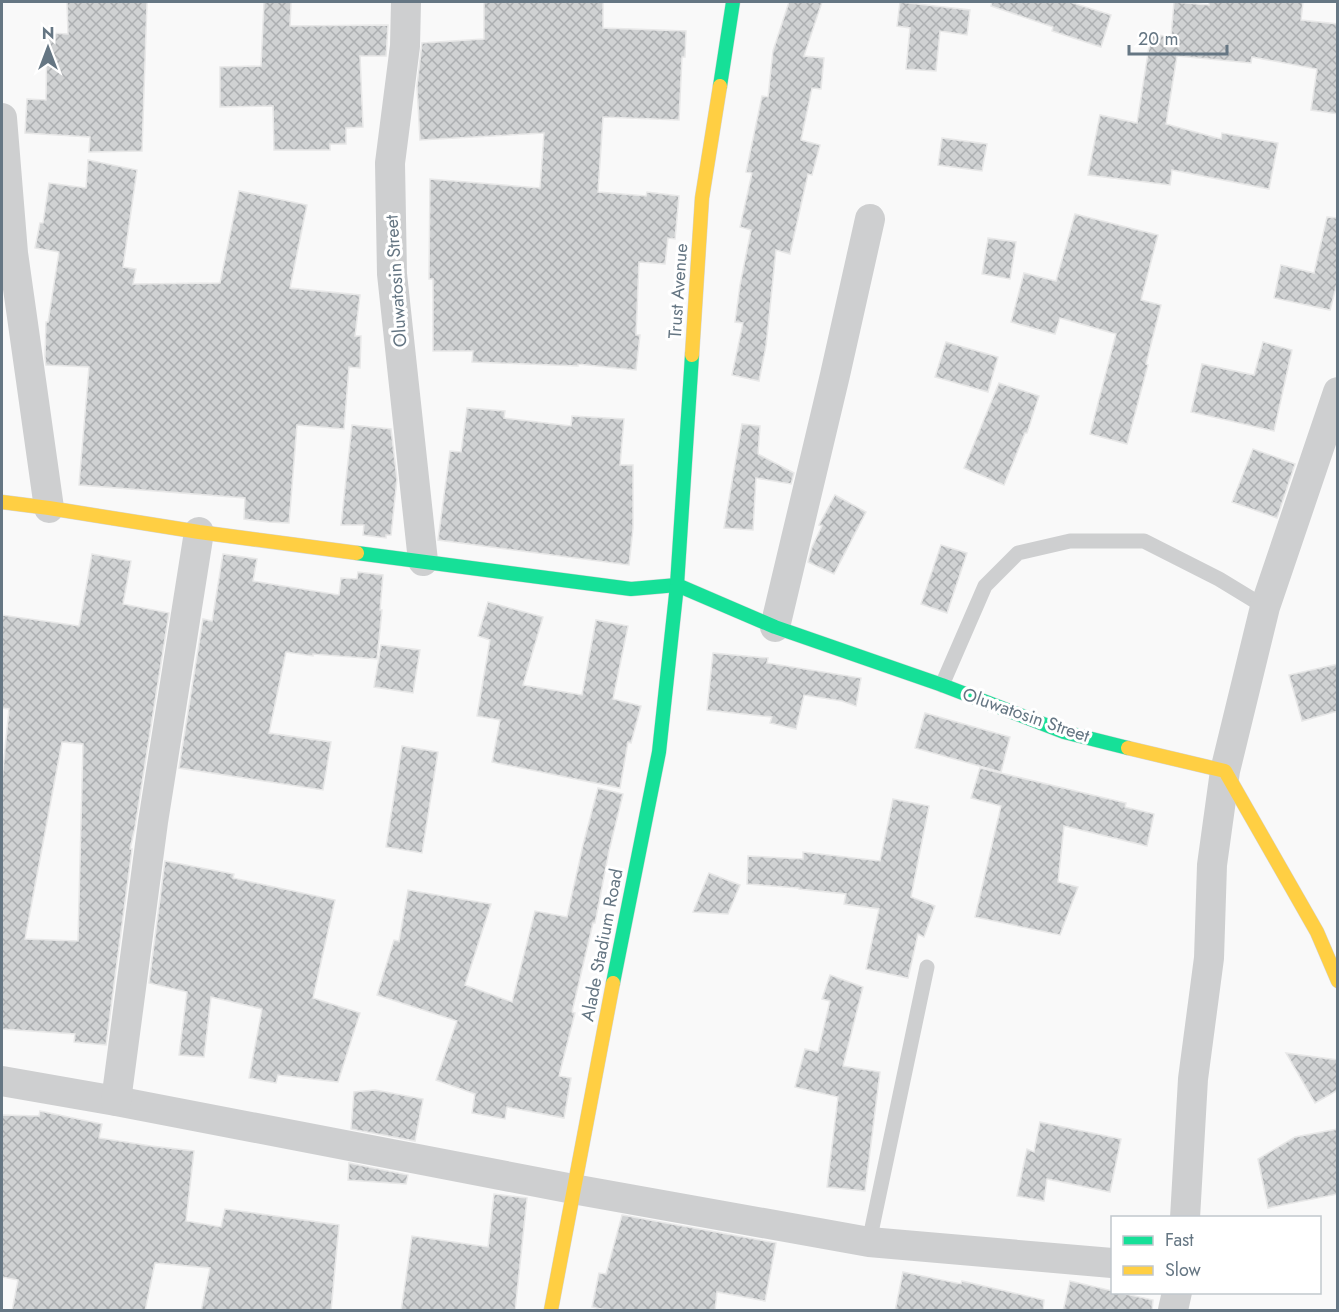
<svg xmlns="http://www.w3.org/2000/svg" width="1339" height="1312" font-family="Jost,sans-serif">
<defs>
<pattern id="building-cross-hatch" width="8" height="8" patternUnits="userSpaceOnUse" patternTransform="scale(1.5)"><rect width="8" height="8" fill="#d0d2d3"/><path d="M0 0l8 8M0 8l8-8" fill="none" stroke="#acafb1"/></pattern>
</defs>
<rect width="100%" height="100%" fill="#f9f9f9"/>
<g fill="url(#building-cross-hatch)" stroke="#e8e8e8" stroke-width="1.5" fill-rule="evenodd">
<path d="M 67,2 L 147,2 L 142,151 L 89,152 L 90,137 L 25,133 L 27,99 L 46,100 L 47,33 L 68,34 Z"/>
<path d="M 264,2 L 291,2 L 290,26 L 388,25 L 386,56 L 360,56 L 363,127 L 346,128 L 346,144 L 330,144 L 330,150 L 274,150 L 273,106 L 220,107 L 220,67 L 261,66 Z"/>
<path d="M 484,2 L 603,2 L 603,28 L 686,31 L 685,57 L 682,57 L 679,120 L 603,117 L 598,192 L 646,196 L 647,192 L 679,196 L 675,239 L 668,238 L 665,264 L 639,262 L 636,335 L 640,335 L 636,370 L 578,364 L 578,366 L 472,362 L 473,351 L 433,351 L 433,279 L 429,279 L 430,179 L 540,188 L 544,133 L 420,140 L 417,86 L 422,43 L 484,39 Z"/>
<path d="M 789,2 L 822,2 L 804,56 L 824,58 L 821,89 L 812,88 L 801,140 L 820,145 L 812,175 L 808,174 L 790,254 L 776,250 L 766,346 L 759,381 L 732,375 L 743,323 L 735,322 L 740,285 L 751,230 L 740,227 L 752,173 L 746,172 L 762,96 L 768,97 L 773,51 Z"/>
<path d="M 900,2 L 970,10 L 967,35 L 940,31 L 936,71 L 906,69 L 910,28 L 897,26 Z"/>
<path d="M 992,2 L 1070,2 L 1111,15 L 1101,47 L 1052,31 L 1053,27 L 991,6 Z"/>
<path d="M 1174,2 L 1209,5 L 1209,2 L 1303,2 L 1301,20 L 1338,24 L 1338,114 L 1311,110 L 1317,69 L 1252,57 L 1251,63 L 1177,56 L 1166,124 L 1221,139 L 1222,133 L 1278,143 L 1269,189 L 1172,170 L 1170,185 L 1088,175 L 1100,115 L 1137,123 L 1151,34 L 1171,37 Z"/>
<path d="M 942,138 L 987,144 L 982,171 L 938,165 Z"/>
<path d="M 88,160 L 137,170 L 123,267 L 136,269 L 133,284 L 220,283 L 239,191 L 307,205 L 290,288 L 360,295 L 355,336 L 361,336 L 360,368 L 349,367 L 344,429 L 297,425 L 289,523 L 269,522 L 244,519 L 245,498 L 79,485 L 89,367 L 46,365 L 45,357 L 46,322 L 48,322 L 59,252 L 35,248 L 40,223 L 43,223 L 49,183 L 86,188 Z"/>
<path d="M 1075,214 L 1158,235 L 1141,300 L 1161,305 L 1146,364 L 1148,365 L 1127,444 L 1090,434 L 1116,334 L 1060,318 L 1055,334 L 1011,322 L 1024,273 L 1056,281 Z"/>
<path d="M 1327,217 L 1338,218 L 1338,280 L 1330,310 L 1274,298 L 1281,265 L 1314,273 Z"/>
<path d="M 988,238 L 1016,242 L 1010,279 L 982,274 Z"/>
<path d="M 946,342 L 998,357 L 988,392 L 935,377 Z"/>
<path d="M 1263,342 L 1292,350 L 1274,431 L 1191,412 L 1202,364 L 1254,375 Z"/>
<path d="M 999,383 L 1039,396 L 1027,433 L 1025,433 L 1004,485 L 964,468 Z"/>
<path d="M 467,408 L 505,411 L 504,418 L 571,426 L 572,416 L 624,419 L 620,465 L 633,465 L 633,528 L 629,565 L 438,540 L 450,451 L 461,452 Z"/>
<path d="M 742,424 L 760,426 L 758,454 L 794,473 L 791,484 L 756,478 L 753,530 L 724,528 Z"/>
<path d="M 352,425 L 391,429 L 397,479 L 391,535 L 386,535 L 386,538 L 363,535 L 364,525 L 341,525 Z"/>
<path d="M 1253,449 L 1295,464 L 1277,518 L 1232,502 Z"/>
<path d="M 835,495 L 866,512 L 834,574 L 808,562 L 812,547 L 822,526 L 819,525 Z"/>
<path d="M 941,545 L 967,553 L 947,613 L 921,604 Z"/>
<path d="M 92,554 L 131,561 L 123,604 L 169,613 L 135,827 L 130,849 L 132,849 L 106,1045 L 74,1042 L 75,1034 L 2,1029 L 2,780 L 9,709 L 2,708 L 2,615 L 79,626 ZM 62,742 L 83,744 L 78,941 L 25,939 Z"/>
<path d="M 223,554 L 257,559 L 253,581 L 339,595 L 341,578 L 357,579 L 358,572 L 383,575 L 380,610 L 382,610 L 377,659 L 313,654 L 313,656 L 286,652 L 269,733 L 331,742 L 323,790 L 179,768 L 203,619 L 212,621 Z"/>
<path d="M 488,602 L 543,617 L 523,685 L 582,695 L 596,620 L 628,626 L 613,699 L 641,706 L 631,743 L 628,742 L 620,788 L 492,762 L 500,720 L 477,716 L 490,640 L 478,636 Z"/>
<path d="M 381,645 L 420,650 L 413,693 L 374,687 Z"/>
<path d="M 713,653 L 768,658 L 767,663 L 861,678 L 856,706 L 842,701 L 804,695 L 796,729 L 770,723 L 772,717 L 707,710 Z"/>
<path d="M 1338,664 L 1338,711 L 1302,721 L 1289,675 Z"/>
<path d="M 925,713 L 1010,737 L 1001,772 L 915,748 Z"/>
<path d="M 402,746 L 438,752 L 422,853 L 386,847 Z"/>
<path d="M 980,768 L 1126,803 L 1125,807 L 1154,814 L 1147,846 L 1064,826 L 1058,882 L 1078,887 L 1060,935 L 975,917 L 1001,806 L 971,798 Z"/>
<path d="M 598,788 L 623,794 L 609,851 L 595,923 L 593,923 L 572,1012 L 575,1013 L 559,1076 L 571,1078 L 564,1118 L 507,1107 L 505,1119 L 472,1113 L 475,1094 L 436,1080 L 457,1021 L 377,995 L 394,940 L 399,941 L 408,890 L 491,904 L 465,985 L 512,1002 L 535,911 L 567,917 L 583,845 Z"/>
<path d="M 893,799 L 929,806 L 911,897 L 935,906 L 924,937 L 918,934 L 908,978 L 866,969 L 879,909 L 844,904 L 846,894 L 799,889 L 799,888 L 747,884 L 748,856 L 803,859 L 803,852 L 880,861 Z"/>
<path d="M 165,861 L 234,874 L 233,878 L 335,900 L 313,998 L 360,1013 L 338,1082 L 278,1075 L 276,1083 L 249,1078 L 262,1009 L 211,997 L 204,1057 L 179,1055 L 187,992 L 149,983 Z"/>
<path d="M 709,873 L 740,885 L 728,914 L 693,912 Z"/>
<path d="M 830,975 L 863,987 L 843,1066 L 880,1072 L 865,1191 L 827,1187 L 838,1097 L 795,1087 L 805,1049 L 818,1052 L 830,1001 L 822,999 Z"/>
<path d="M 1286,1053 L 1338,1060 L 1338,1090 L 1315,1103 Z"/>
<path d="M 375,1090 L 423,1099 L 415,1141 L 351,1129 L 354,1092 Z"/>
<path d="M 40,1111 L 102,1124 L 99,1138 L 151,1146 L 194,1151 L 186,1221 L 221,1227 L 225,1209 L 339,1225 L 331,1311 L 201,1311 L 210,1268 L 155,1263 L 145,1311 L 12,1311 L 18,1280 L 2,1277 L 2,1115 L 39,1116 Z"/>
<path d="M 1040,1122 L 1121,1139 L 1110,1192 L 1047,1179 L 1044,1201 L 1017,1196 L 1027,1149 L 1034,1152 Z"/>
<path d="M 1338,1129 L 1338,1194 L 1268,1208 L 1258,1159 L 1295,1137 Z"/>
<path d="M 349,1163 L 408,1175 L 406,1184 L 348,1180 Z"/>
<path d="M 494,1194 L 527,1198 L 515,1311 L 401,1311 L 412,1236 L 488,1247 Z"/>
<path d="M 622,1215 L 776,1243 L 765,1301 L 717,1292 L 715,1311 L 610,1311 L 592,1307 L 599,1273 L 606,1274 Z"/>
<path d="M 903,1272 L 961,1284 L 962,1281 L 1044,1300 L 1043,1311 L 895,1311 Z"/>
<path d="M 1070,1281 L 1113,1291 L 1113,1293 L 1121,1293 L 1153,1300 L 1152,1311 L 1063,1311 Z"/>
</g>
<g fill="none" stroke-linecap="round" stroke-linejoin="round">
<defs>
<g id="fast">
<path d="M 720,86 L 733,2"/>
<path d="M 357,553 L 631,589 L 677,585 L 775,627 L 942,685 L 1064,732 L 1128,748"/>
<path d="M 613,983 L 659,752 L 677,585 L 692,355"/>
</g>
<g id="slow">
<path d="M 692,355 L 702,198 L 720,86"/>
<path d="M 2,502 L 49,508 L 199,532 L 357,553"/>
<path d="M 1128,748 L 1225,771 L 1317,932 L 1338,981"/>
<path d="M 551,1310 L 613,983"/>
</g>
</defs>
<use href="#fast" stroke="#d5d6d7" stroke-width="15"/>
<use href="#slow" stroke="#d5d6d7" stroke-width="15"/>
<g stroke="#cecfd0" stroke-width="15">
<path d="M 942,685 L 985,586 L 1018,553 L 1070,541 L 1144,541 L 1219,579 L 1265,607"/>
<path d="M 869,1242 L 927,967"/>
</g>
<g stroke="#cecfd0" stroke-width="30">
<path d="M 406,2 L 405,46 L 390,163 L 392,274 L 423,561"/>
<path d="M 2,118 L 13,253 L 49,508"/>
<path d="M 775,627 L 835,375 L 870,219"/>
<path d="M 2,1081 L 116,1101 L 573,1189 L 869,1242 L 1112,1263"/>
<path d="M 116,1101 L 153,822 L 199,532"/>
<path d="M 1185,1218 L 1193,1079 L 1209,958 L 1212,865 L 1225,771 L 1265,607 L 1338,392"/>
<path d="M 1173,1310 L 1177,1292"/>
</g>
<use href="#fast" stroke="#16e098" stroke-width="14"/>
<use href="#slow" stroke="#ffcf43" stroke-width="14"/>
</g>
<g text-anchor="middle" stroke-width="6" stroke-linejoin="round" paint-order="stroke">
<g font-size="18" fill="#657683" stroke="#fff">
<text transform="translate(396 281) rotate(-94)" y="6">Oluwatosin Street</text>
<text transform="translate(678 291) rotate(-86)" y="6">Trust Avenue</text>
<text transform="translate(1026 715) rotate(19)" y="6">Oluwatosin Street</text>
<text transform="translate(602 945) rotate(-79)" y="6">Alade Stadium Road</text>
</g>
</g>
<rect width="1339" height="1312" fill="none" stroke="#657683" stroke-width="6"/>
<rect x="1111" y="1216" width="210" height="78" fill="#ffffff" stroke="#c1c8cd" stroke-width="1.5"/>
<rect x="1123" y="1236" width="30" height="9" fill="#16e098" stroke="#c1c8cd" stroke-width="1.5"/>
<text x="1165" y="1246" font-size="18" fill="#657683">Fast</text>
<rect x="1123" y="1266" width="30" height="9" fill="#ffcf43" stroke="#c1c8cd" stroke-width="1.5"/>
<text x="1165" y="1276" font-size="18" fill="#657683">Slow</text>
<g transform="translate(48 48)" stroke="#ffffff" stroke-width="4.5" paint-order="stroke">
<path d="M0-4.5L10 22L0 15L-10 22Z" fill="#657683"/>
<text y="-9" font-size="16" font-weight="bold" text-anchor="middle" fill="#657683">N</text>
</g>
<path d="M1129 45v9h98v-9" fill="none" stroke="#657683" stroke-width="3"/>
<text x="1138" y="45" font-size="18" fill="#657683" stroke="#ffffff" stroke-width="4.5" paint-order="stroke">20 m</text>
</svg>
